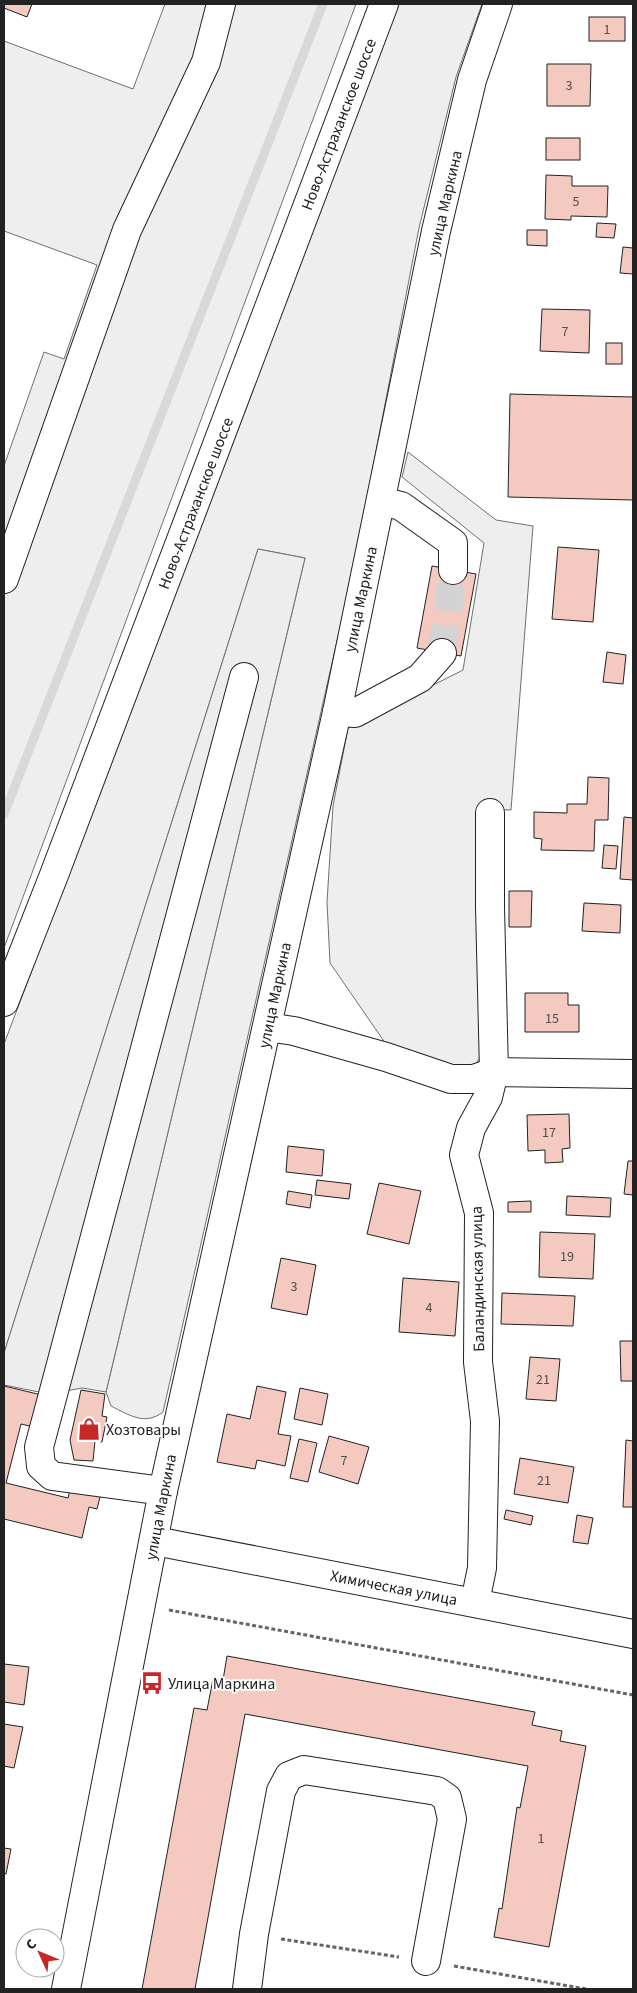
<svg xmlns="http://www.w3.org/2000/svg" width="637" height="1993" font-family="'Source Sans 3',sans-serif">
<rect width="100%" height="100%" fill="#fff"/>
<g fill="#eee" stroke="#6f6f6f">
<path d="M 165,4 L 356,4 L 4,948 L 4,466 L 44,352 L 64,359 L 97,265 L 4,231 L 4,41 L 133,89 Z"/>
<path d="M 399,4 L 482,4 L 456,77 L 419,228 L 353,570 L 163,1412 C 145,1426 129,1415 111,1406 L 106,1392 L 305,558 L 258,549 L 4,1353 L 4,1044 Z"/>
<path d="M 408,452 L 496,520 L 533,526 L 511,810 L 482,809 L 484,1051 L 474,1067 L 453,1069 L 390,1050 L 330,963 L 327,902 L 333,806 L 348,728 L 463,670 L 484,543 L 402,477 Z"/>
</g>
<path fill="#ededed" stroke="#6f6f6f" d="M 258,549 L 305,558 L 106,1392 L 82,1388 L 49,1394 L 4,1385 L 4,1353 Z"/>
<g fill="none" stroke-linecap="round" stroke-linejoin="round">
<path stroke="#d9d9d9" stroke-width="9" d="M 4,814 L 323,4"/>
</g>
<g fill="#f3c9c0" stroke="#222">
<path d="M 4,4 L 32,4 L 27,17 L 4,8 Z"/>
<rect x="589" y="17" width="36" height="24"/>
<path d="M 547,64 L 591,64 L 590,106 L 547,106 Z"/>
<rect x="546" y="138" width="34" height="22"/>
<path d="M 546,175 L 572,176 L 572,186 L 608,186 L 607,217 L 571,216 L 571,220 L 545,219 Z"/>
<path d="M 597,223 L 616,224 L 614,238 L 596,237 Z"/>
<path d="M 527,230 L 547,230 L 547,246 L 527,245 Z"/>
<path d="M 623,247 L 633,248 L 633,274 L 620,273 Z"/>
<path d="M 542,309 L 590,310 L 589,353 L 540,351 Z"/>
<rect x="606" y="343" width="16" height="21"/>
<path d="M 510,394 L 633,397 L 633,500 L 508,497 Z"/>
<path d="M 558,547 L 599,550 L 593,622 L 552,619 Z"/>
<path d="M 432,566 L 476,574 L 461,656 L 417,648 Z"/>
<path d="M 607,652 L 626,655 L 623,684 L 603,682 Z"/>
<path d="M 588,777 L 609,778 L 608,820 L 595,820 L 594,851 L 541,850 L 542,839 L 534,838 L 534,812 L 567,813 L 567,804 L 587,804 Z"/>
<path d="M 624,817 L 633,818 L 633,880 L 620,879 Z"/>
<path d="M 604,845 L 618,846 L 616,869 L 602,868 Z"/>
<path d="M 509,891 L 532,891 L 531,927 L 509,927 Z"/>
<path d="M 584,903 L 621,905 L 620,933 L 582,931 Z"/>
<path d="M 525,993 L 568,993 L 568,1005 L 579,1005 L 579,1032 L 525,1032 Z"/>
<path d="M 569,1114 L 570,1148 L 562,1149 L 563,1162 L 545,1163 L 545,1150 L 528,1151 L 527,1115 Z"/>
<path d="M 288,1146 L 324,1150 L 322,1176 L 286,1172 Z"/>
<path d="M 628,1161 L 633,1161 L 633,1195 L 624,1194 Z"/>
<path d="M 317,1180 L 351,1184 L 349,1199 L 315,1195 Z"/>
<path d="M 379,1183 L 421,1191 L 409,1244 L 367,1234 Z"/>
<path d="M 288,1191 L 312,1195 L 310,1208 L 286,1204 Z"/>
<path d="M 567,1196 L 611,1198 L 610,1217 L 566,1215 Z"/>
<path d="M 531,1201 L 531,1212 L 508,1212 L 508,1202 Z"/>
<path d="M 540,1232 L 595,1234 L 593,1279 L 539,1277 Z"/>
<path d="M 281,1258 L 316,1265 L 307,1315 L 271,1308 Z"/>
<path d="M 403,1278 L 459,1282 L 455,1336 L 399,1332 Z"/>
<path d="M 502,1293 L 575,1296 L 573,1326 L 501,1324 Z"/>
<path d="M 620,1341 L 633,1341 L 633,1381 L 621,1381 Z"/>
<path d="M 530,1357 L 560,1359 L 556,1401 L 526,1399 Z"/>
<path d="M 4,1386 L 46,1396 L 38,1428 L 21,1424 L 6,1483 L 68,1498 L 72,1482 L 102,1489 L 97,1509 L 89,1507 L 82,1538 L 4,1519 Z"/>
<path d="M 257,1386 L 286,1392 L 278,1434 L 291,1436 L 285,1466 L 257,1460 L 255,1469 L 217,1462 L 227,1414 L 250,1419 Z"/>
<path d="M 300,1388 L 328,1394 L 322,1425 L 294,1419 Z"/>
<path d="M 81,1390 L 105,1394 L 102,1416 L 107,1417 L 102,1442 L 95,1441 L 93,1461 L 74,1460 L 70,1440 Z"/>
<path d="M 329,1436 L 369,1447 L 358,1484 L 319,1472 Z"/>
<path d="M 299,1439 L 317,1443 L 308,1482 L 290,1478 Z"/>
<path d="M 626,1440 L 633,1441 L 633,1507 L 623,1507 Z"/>
<path d="M 520,1458 L 574,1467 L 568,1503 L 514,1494 Z"/>
<path d="M 506,1510 L 533,1516 L 531,1525 L 504,1519 Z"/>
<path d="M 577,1515 L 593,1518 L 588,1544 L 573,1542 Z"/>
<path d="M 227,1656 L 535,1712 L 532,1725 L 562,1731 L 560,1741 L 586,1746 L 549,1947 L 494,1937 L 499,1908 L 502,1909 L 517,1807 L 520,1808 L 528,1766 L 245,1714 L 195,1989 L 142,1989 L 194,1708 L 207,1710 L 213,1679 L 223,1680 Z"/>
<path d="M 4,1664 L 29,1667 L 24,1705 L 4,1702 Z"/>
<path d="M 4,1724 L 23,1727 L 14,1768 L 4,1766 Z"/>
<path d="M 4,1848 L 11,1849 L 6,1874 L 4,1873 Z"/>
</g>
<g fill="none" stroke-linecap="round" stroke-linejoin="round">
<path stroke="#d3d3d3" stroke-width="28" stroke-dasharray="28 14" stroke-linecap="butt" d="M 442,653 L 453,570"/>
<defs>
<g id="minor">
<path d="M 381,501 L 401,506 L 453,543 L 453,570"/>
<path d="M 4,579 L 127,230 L 206,62 L 221,4"/>
<path d="M 337,712 L 355,713 L 420,678 L 442,653"/>
<path d="M 267,1027 L 294,1031 L 386,1057 L 451,1079 L 474,1079 L 494,1072 L 633,1074"/>
<path d="M 163,1491 L 52,1476 L 41,1466 L 39,1447 L 244,677"/>
<path d="M 155,1541 L 633,1634"/>
<path d="M 475,1602 L 482,1568 L 485,1421 L 478,1362 L 479,1213 L 464,1155 L 471,1128 L 488,1097 L 494,1072 L 490,907 L 490,813"/>
<path d="M 66,1989 L 163,1491 L 337,712 L 436,231 L 472,80 L 498,4"/>
<path d="M 247,1989 L 254,1934 L 281,1791 L 289,1776 L 304,1770 L 437,1791 L 447,1798 L 452,1819 L 426,1961"/>
</g>
<path id="major" d="M 4,1002 L 54,875 L 384,4"/>
</defs>
<use href="#minor" stroke="#222" stroke-width="30"/>
<use href="#major" stroke="#222" stroke-width="30"/>
<g stroke="#646464" stroke-width="3" stroke-dasharray="4 2.5" stroke-linecap="butt">
<path d="M 169,1610 L 633,1695"/>
<path d="M 281,1939 L 399,1957"/>
<path d="M 454,1966 L 586,1989"/>
</g>
<use href="#minor" stroke="#fff" stroke-width="28"/>
<use href="#major" stroke="#fff" stroke-width="28"/>
</g>
<defs>
<symbol id="shop-bare" viewBox="-9 -9 18 18"><path d="M-5-2.5h2.3a2.7 3.5 0 0 1 5.4 0H5L5.5 6h-11ZM-1.5-2.5h3a1.5 2.3 0 0 0-3 0Z" fill="#c62828" stroke="#fff" stroke-width="2.5" paint-order="stroke"/></symbol>
<symbol id="bus-bare" viewBox="-9 -9 18 18"><path d="M-5-6H5V4H4V6H2V4H-2V6H-4V4H-5ZM-3.5-4V0h7V-4ZM-3.5 1.2v1.5H-2V1.2ZM2 1.2v1.5H3.5V1.2Z" fill="#c62828" stroke="#fff" stroke-width="2.5" paint-order="stroke"/></symbol>
</defs>
<g fill-rule="evenodd">
<use href="#shop-bare" x="73" y="1413" width="32" height="32"/>
<use href="#bus-bare" x="136" y="1667" width="32" height="32"/>
</g>
<g text-anchor="middle" stroke-width="4" stroke-linejoin="round" paint-order="stroke">
<g font-size="14" fill="#564c4a">
<text x="607" y="34">1</text>
<text x="569" y="90">3</text>
<text x="576" y="206">5</text>
<text x="565" y="336">7</text>
<text x="552" y="1023">15</text>
<text x="549" y="1137">17</text>
<text x="567" y="1261">19</text>
<text x="294" y="1291">3</text>
<text x="429" y="1312">4</text>
<text x="543" y="1384">21</text>
<text x="344" y="1465">7</text>
<text x="544" y="1485">21</text>
<text x="541" y="1843">1</text>
</g>
<g font-size="16" fill="#222" stroke="#fff">
<text transform="translate(338 124) rotate(-69)" y="6">Ново-Астраханское шоссе</text>
<text transform="translate(444 203) rotate(-77)" y="6">улица Маркина</text>
<text transform="translate(195 503) rotate(-69)" y="6">Ново-Астраханское шоссе</text>
<text transform="translate(360 599) rotate(-78)" y="6">улица Маркина</text>
<text transform="translate(274 995) rotate(-78)" y="6">улица Маркина</text>
<text transform="translate(477 1279) rotate(-91)" y="6">Баландинская улица</text>
<text transform="translate(160 1507) rotate(-79)" y="6">улица Маркина</text>
<text transform="translate(394 1587) rotate(11)" y="6">Химическая улица</text>
</g>
<g font-size="16" fill="#222" stroke="#fff" text-anchor="start">
<text x="106" y="1435">Хозтовары</text>
<text x="168" y="1689">Улица Маркина</text>
</g>
</g>
<rect width="637" height="1993" fill="none" stroke="#222222" stroke-width="10"/>
<g transform="translate(40 1953) rotate(314)"><circle r="24" fill="#ffffff" stroke="#a7a7a7"/>
<path d="M0-4L9 19L0 12L-9 19Z" fill="#c62828"/>
<text y="-8" font-size="14" font-weight="bold" text-anchor="middle" fill="#222222">С</text>
</g>
</svg>
